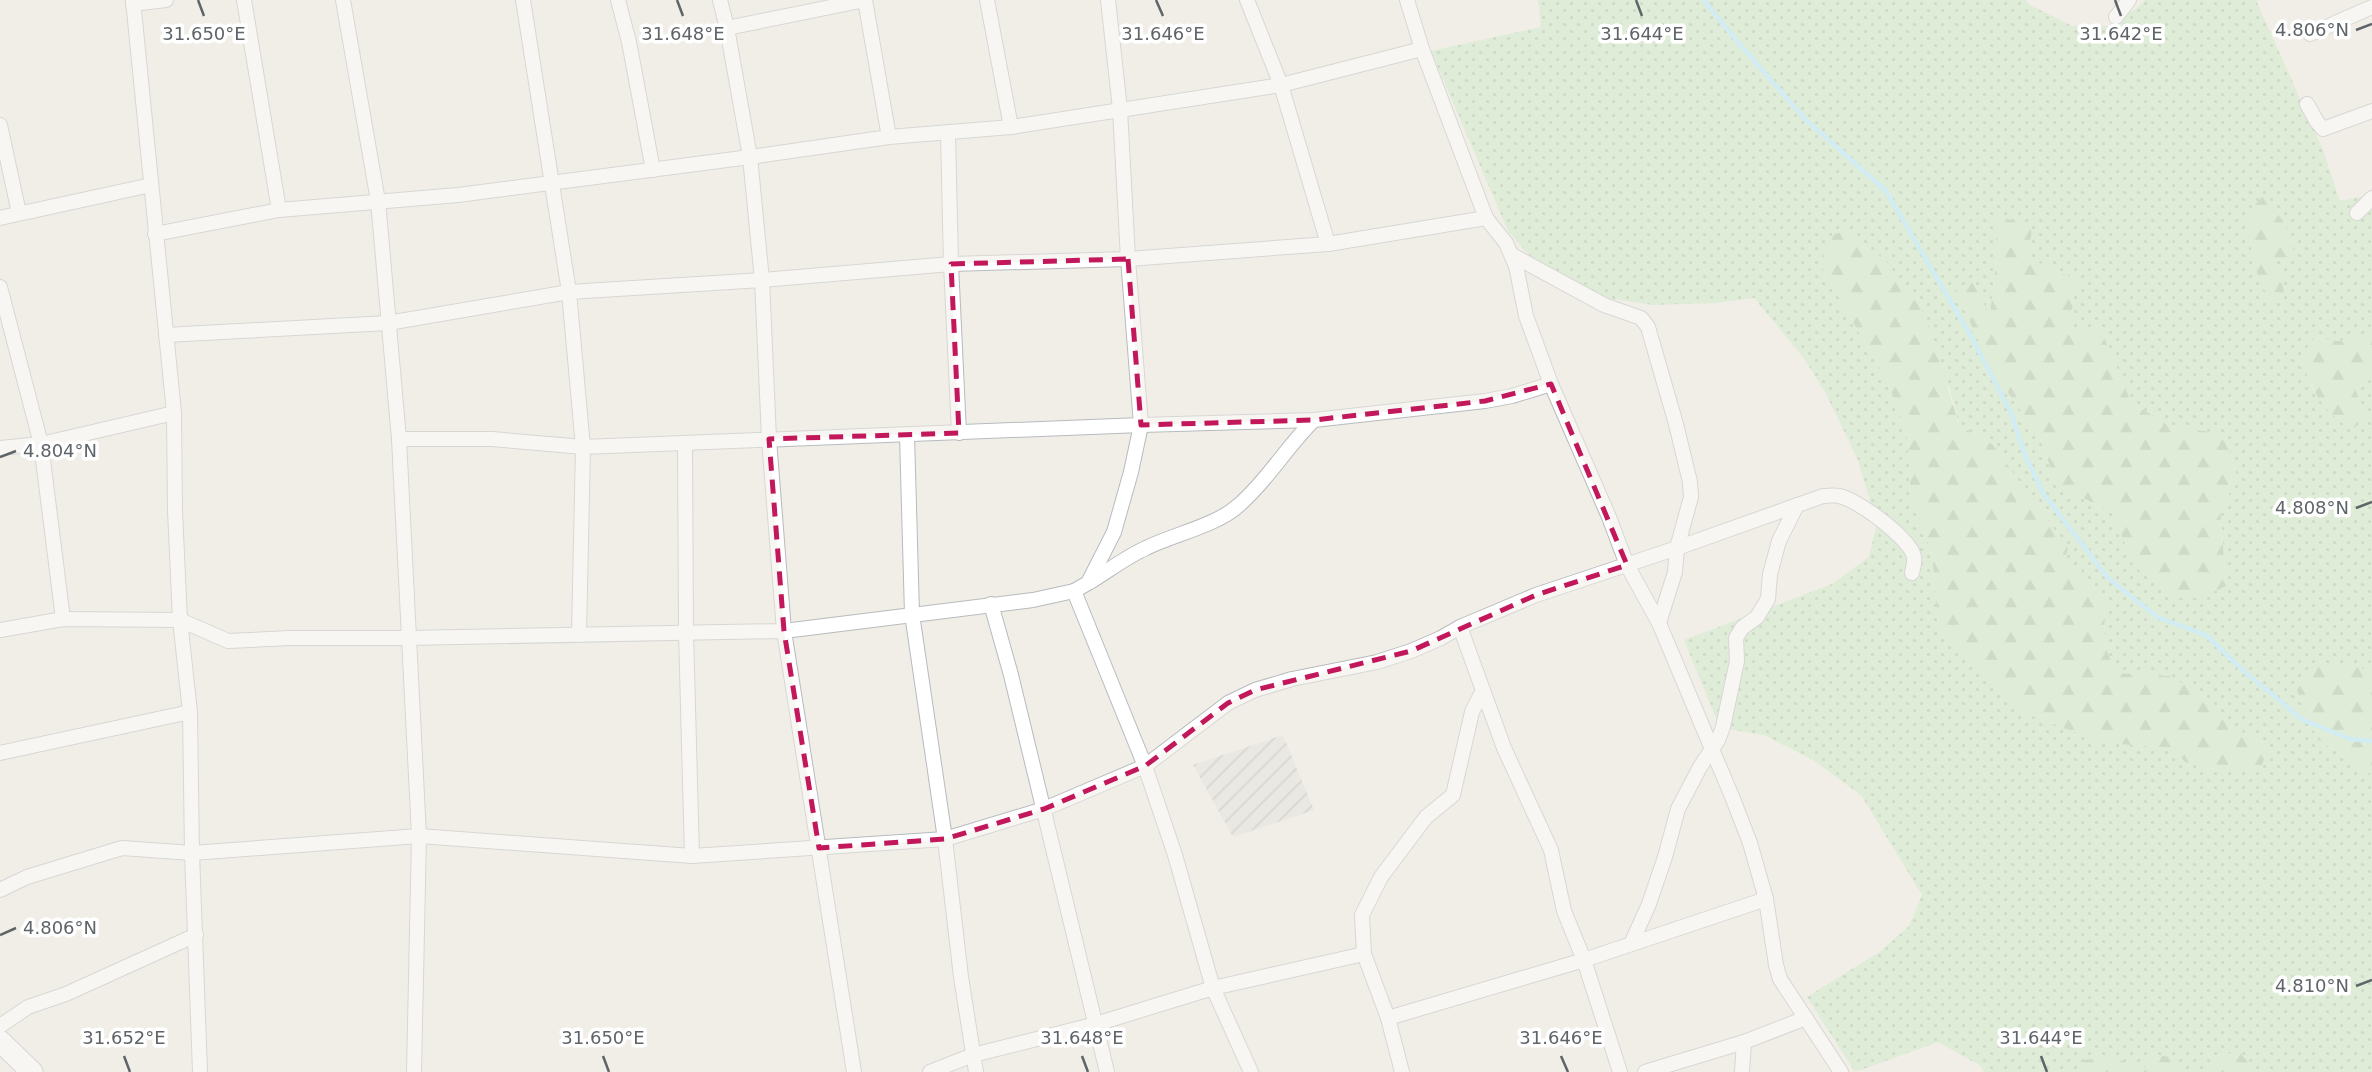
<svg xmlns="http://www.w3.org/2000/svg" width="2372" height="1072" font-family="'DejaVu Sans',sans-serif">
<defs>
<pattern id="industrial-furrows" width="10" height="10" patternUnits="userSpaceOnUse" patternTransform="scale(1.75)"><rect width="10" height="10" fill="#e2e0dc"/><path d="M-1 1l2-2M0 10L10 0M9 11l2-2" fill="none" stroke="#bab9b6"/></pattern>
<pattern id="grass-dots" width="8" height="8" patternUnits="userSpaceOnUse" patternTransform="scale(1.75)"><rect width="8" height="8" fill="#c9e9c3"/><path d="M2 2h.1M6 6h.1" fill="none" stroke="#a6c0a2" stroke-width="1.8" stroke-linecap="round"/></pattern>
<pattern id="forest-firs" width="22" height="20" patternUnits="userSpaceOnUse" patternTransform="scale(1.75)"><rect width="22" height="20" fill="#c9e9c3"/><path d="M5 1l3.5 6h-7zM16 11l3.5 6h-7z" fill="#a6c0a2"/></pattern>
</defs>
<rect width="100%" height="100%" fill="#f1eee7"/>
<path fill="url(#industrial-furrows)" d="M 1283,735 L 1314,810 L 1233,837 L 1193,765 Z"/>
<path fill="url(#grass-dots)" fill-rule="evenodd" d="M 1538,0 L 2026,0 L 2028,4 L 2072,26 L 2108,26 L 2137,8 L 2145,0 L 2256,0 L 2323,150 L 2340,201 L 2372,195 L 2372,332 L 2340,341 L 2314,338 L 2310,385 C 2322,401 2334,423 2354,428 L 2365,418 L 2355,386 L 2372,373 L 2372,673 L 2360,667 L 2317,739 L 2372,775 L 2372,1072 L 2257,1072 L 2239,1052 L 2215,1056 L 2210,1072 L 2178,1072 L 2172,1057 L 2145,1069 L 2111,1057 L 2082,1060 L 2084,1072 L 1984,1072 L 1981,1066 L 1938,1042 L 1855,1072 L 1807,997 L 1881,951 L 1909,926 L 1922,895 L 1861,795 L 1813,760 L 1764,735 L 1720,728 L 1684,640 L 1832,584 L 1869,557 L 1877,523 L 1857,458 L 1825,392 L 1803,357 L 1754,298 L 1716,303 L 1653,305 L 1606,298 L 1544,272 L 1508,231 L 1431,51 L 1541,27 ZM 1996,216 L 2028,258 L 2077,280 L 2069,327 L 2101,330 L 2131,402 L 2169,426 L 2225,434 L 2238,481 L 2220,507 L 2226,586 L 2118,525 L 2113,513 L 2057,485 L 2039,436 L 1991,369 L 1972,282 L 1990,316 L 1996,261 ZM 1823,270 L 1949,387 L 1959,425 L 1992,444 L 2061,571 L 2105,602 L 2104,644 L 2116,673 L 2169,676 L 2211,700 L 2230,726 L 2268,746 L 2223,771 L 2185,762 L 2172,748 L 2104,743 L 1938,629 L 1932,554 L 1911,494 L 1907,436 L 1888,383 Z"/>
<g fill="url(#forest-firs)">
<path d="M 2264,195 L 2285,224 L 2294,252 L 2276,262 L 2285,295 L 2273,304 C 2253,276 2250,246 2247,213 Z"/>
<path d="M 1996,216 L 2032,226 L 2029,258 L 2077,280 L 2069,327 L 2101,330 L 2131,402 L 2169,426 L 2225,434 L 2238,481 L 2220,507 L 2226,586 L 2200,598 L 2172,598 L 2133,565 L 2113,513 L 2057,485 L 2039,436 L 1991,369 L 1955,288 L 1972,282 L 1990,315 L 1996,261 Z"/>
<path d="M 1848,229 L 1887,262 L 1926,316 L 1959,425 L 1992,444 L 2068,548 L 2061,571 L 2079,566 L 2105,602 L 2104,644 L 2116,673 L 2169,676 L 2211,700 L 2230,726 L 2268,746 L 2260,771 L 2223,771 L 2185,762 L 2172,748 L 2104,743 L 2027,714 L 1987,681 L 1938,629 L 1932,554 L 1911,494 L 1907,436 L 1888,383 L 1823,270 L 1822,247 L 1833,235 Z"/>
<path d="M 2372,332 L 2372,373 L 2355,387 L 2365,419 L 2354,428 C 2326,421 2309,383 2300,358 L 2314,338 L 2340,341 Z"/>
<path d="M 2316,666 L 2360,667 L 2372,673 L 2372,775 L 2317,739 L 2297,690 Z"/>
<path d="M 2239,1052 L 2257,1072 L 2210,1072 L 2215,1056 Z"/>
<path d="M 2152,1055 L 2172,1057 L 2178,1072 L 2084,1072 L 2082,1060 L 2112,1057 L 2144,1069 Z"/>
</g>
<g fill="none" stroke-linecap="round" stroke-linejoin="round">
<path stroke="#aae8ff" stroke-width="4.5" d="M 1704,0 L 1730,33 L 1804,118 L 1886,191 L 1972,338 L 2011,413 L 2024,453 L 2043,493 L 2108,578 L 2157,617 L 2206,635 L 2245,672 L 2303,720 L 2350,739 L 2372,741"/>
<defs>
<g id="street">
<path d="M 133,0 L 174,413 L 175,511 L 180,620 L 190,712 L 192,853 L 200,1072"/>
<path d="M 244,0 L 279,210"/>
<path d="M 343,0 L 378,201 L 399,439 L 419,836 L 414,1072"/>
<path d="M 523,0 L 569,292 L 583,447 L 579,635"/>
<path d="M 618,0 L 629,42 L 653,170"/>
<path d="M 720,0 L 727,28 L 750,157 L 762,280 L 769,439 L 784,631 L 854,1072"/>
<path d="M 865,0 L 889,137"/>
<path d="M 987,0 L 1011,127"/>
<path d="M 1247,0 L 1281,85 L 1328,244"/>
<path d="M 1407,0 L 1422,49 L 1486,218 L 1506,243 L 1516,266 L 1526,316 L 1551,384 L 1609,517 L 1627,565 L 1659,623 L 1733,799 L 1750,843 L 1766,899 L 1776,965 L 1780,979 L 1841,1072"/>
<path d="M 133,4 L 166,0"/>
<path d="M 2116,17 L 2129,0"/>
<path d="M 727,28 L 865,0"/>
<path d="M 2310,34 L 2372,7"/>
<path d="M 2307,104 L 2317,122 L 2323,129 L 2372,111"/>
<path d="M 0,125 L 19,213"/>
<path d="M 948,133 L 951,264 L 959,433"/>
<path d="M 2357,213 L 2372,198"/>
<path d="M 0,218 L 151,185"/>
<path d="M 155,234 L 279,210 L 458,195 L 750,157 L 889,137 L 1011,127 L 1281,85 L 1422,49"/>
<path d="M 1512,255 L 1604,305 L 1641,318 L 1648,327 L 1676,424 L 1690,482 L 1691,497 L 1677,548 L 1675,572 L 1659,623"/>
<path d="M 0,287 L 41,444 L 63,619"/>
<path d="M 166,335 L 388,323 L 569,292 L 762,280 L 951,264 L 1128,259 L 1328,244 L 1486,218"/>
<path d="M 907,435 L 912,614 L 945,839 L 961,977 L 976,1072"/>
<path d="M 399,439 L 492,439 L 583,447 L 1141,425 L 1314,420 L 1485,401 L 1512,396 L 1551,384"/>
<path d="M 685,443 L 686,632 L 692,856"/>
<path d="M 0,448 L 41,444 L 174,413"/>
<path d="M 1090,582 C 1108,571 1126,557 1146,548 C 1174,534 1216,526 1239,505 C 1268,480 1287,446 1314,420"/>
<path d="M 1074,591 L 1145,766 L 1175,855 L 1213,988 L 1251,1072"/>
<path d="M 991,604 L 1011,675 L 1107,1072"/>
<path d="M 1460,627 L 1504,748 L 1551,850 L 1564,911 L 1584,960 L 1620,1072"/>
<path d="M 0,630 L 63,619 L 180,620 L 228,641 L 290,638 L 407,638 L 784,631 L 1033,600 L 1074,591 L 1088,583 L 1114,532 L 1131,472 L 1141,425 L 1128,259 L 1120,109 L 1108,0"/>
<path d="M 0,753 L 190,712"/>
<path d="M 0,890 L 27,877 L 122,848 L 192,853 L 419,836 L 692,856 L 945,839 L 1044,809 L 1145,766 L 1228,703 L 1255,690 L 1292,679 L 1377,662 L 1411,651 L 1441,638 L 1460,627 L 1536,595 L 1677,548 L 1823,496 C 1828,496 1834,495 1839,496 C 1857,499 1911,539 1914,557 C 1915,562 1913,568 1912,573"/>
<path d="M 1631,944 L 1649,904 L 1665,857 L 1678,809 L 1700,767 L 1718,740 L 1723,727 L 1737,661 L 1736,638 L 1742,628 L 1757,617 L 1768,599 L 1770,574 L 1779,541 L 1797,505"/>
<path d="M 1388,1018 L 1584,960 L 1766,899"/>
<path d="M 0,1026 L 28,1007 L 66,994 L 196,935"/>
<path d="M 930,1072 L 973,1055 L 1096,1024 L 1213,988 L 1364,954"/>
<path d="M 1402,1072 L 1388,1018 L 1364,954 L 1362,915 L 1381,877 L 1426,817 L 1453,795 L 1472,712 L 1482,692"/>
<path d="M 1645,1072 L 1744,1042 L 1806,1018"/>
<path d="M 1742,1072 L 1744,1042"/>
</g>
<path id="secondary" d="M 0,1041 L 32,1072"/>
</defs>
<use href="#street" stroke="#b7bbbe" stroke-width="16"/>
<use href="#secondary" stroke="#b6bbbf" stroke-width="23"/>
<use href="#street" stroke="#fff" stroke-width="14"/>
<use href="#secondary" stroke="#fff" stroke-width="21"/>
</g>
<path d="M0 0H2372V1072H0ZM 1128,259 L 1141,425 L 1314,420 L 1485,401 L 1551,384 L 1627,565 L 1536,595 L 1411,651 L 1255,690 L 1228,703 L 1145,766 L 1044,809 L 945,839 L 819,848 L 784,631 L 769,439 L 959,433 L 951,264 Z" fill="#f1eee7" fill-opacity=".55" fill-rule="evenodd"/>
<path fill="none" stroke="#c2185b" stroke-width="5" stroke-dasharray="14 9" stroke-linejoin="round" d="M 1128,259 L 1141,425 L 1314,420 L 1485,401 L 1551,384 L 1627,565 L 1536,595 L 1411,651 L 1255,690 L 1228,703 L 1145,766 L 1044,809 L 945,839 L 819,848 L 784,631 L 769,439 L 959,433 L 951,264 Z"/>
<path fill="none" stroke="#5e6468" stroke-width="2.5" d="M 198,0 L 204,16M 677,0 L 683,16M 1156,0 L 1163,16M 1636,0 L 1642,16M 2115,0 L 2121,16M 2356,30 L 2372,24M 0,457 L 16,451M 2356,508 L 2372,502M 0,935 L 16,928M 2356,986 L 2372,980M 124,1056 L 130,1072M 603,1056 L 609,1072M 1082,1056 L 1088,1072M 1561,1056 L 1568,1072M 2041,1056 L 2047,1072"/>
<g font-size="18" text-anchor="middle" fill="#5e6468" stroke="#fff" stroke-width="7" stroke-linejoin="round" paint-order="stroke">
<text x="2312" y="36">4.806°N</text>
<text x="204" y="40">31.650°E</text>
<text x="683" y="40">31.648°E</text>
<text x="1163" y="40">31.646°E</text>
<text x="1642" y="40">31.644°E</text>
<text x="2121" y="40">31.642°E</text>
<text x="60" y="457">4.804°N</text>
<text x="2312" y="514">4.808°N</text>
<text x="60" y="934">4.806°N</text>
<text x="2312" y="992">4.810°N</text>
<text x="124" y="1044">31.652°E</text>
<text x="603" y="1044">31.650°E</text>
<text x="1082" y="1044">31.648°E</text>
<text x="1561" y="1044">31.646°E</text>
<text x="2041" y="1044">31.644°E</text>
</g>
</svg>
